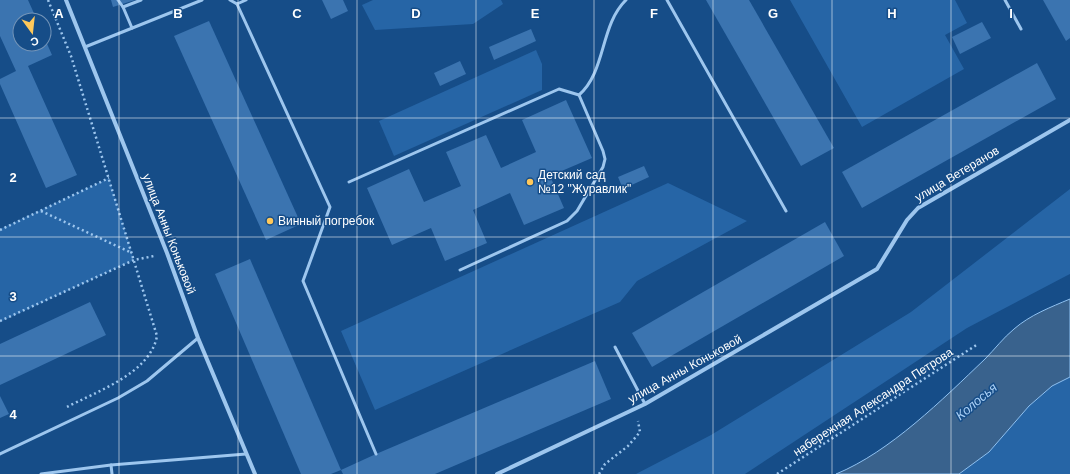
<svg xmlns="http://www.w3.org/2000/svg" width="1070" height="474" font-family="Arial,sans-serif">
<rect width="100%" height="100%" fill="#164d88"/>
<g fill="#2665a6">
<path d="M 373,0 L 501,0 L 503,4 L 473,24 L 375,30 L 362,5 Z"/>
<path d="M 790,0 L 955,0 L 967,23 L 945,35 L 964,69 L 862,127 Z"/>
<path d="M 536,50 L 542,64 L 542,90 L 394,156 L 379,121 Z"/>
<path d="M 109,178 L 134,260 L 0,322 L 0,229 Z"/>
<path d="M 668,183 L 747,221 L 637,281 L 620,302 L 375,410 L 341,331 Z"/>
<path d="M 1070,189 L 1070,274 L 1066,276 L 967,328 L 745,474 L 636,474 L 711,435 L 911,312 Z"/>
<path d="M 1070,377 L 1070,474 L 959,474 L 989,452 L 1029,406 L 1052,386 Z"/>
</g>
<path fill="#39628d" stroke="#8fc1f1" d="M 1070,299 L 1070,377 L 1052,386 L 1029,406 L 989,452 L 959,474 L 836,474 C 890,452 943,399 985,359 C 995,349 1003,338 1014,329 C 1030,315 1051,307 1070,299 Z"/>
<g fill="#3b74b0">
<path d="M 0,0 L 28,0 L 37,20 L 20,20 L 20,44 L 44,44 L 44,37 L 52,55 L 28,66 L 77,175 L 46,188 L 0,84 L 0,79 L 16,71 L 0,36 Z"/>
<path d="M 111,0 L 135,0 L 113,7 Z"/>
<path d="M 322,0 L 343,0 L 348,11 L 331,19 Z"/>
<path d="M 706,0 L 749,0 L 834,148 L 801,166 Z"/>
<path d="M 1043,0 L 1070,0 L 1070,38 L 1066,41 Z"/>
<path d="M 209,21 L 301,224 L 266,240 L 174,36 Z"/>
<path d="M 982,22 L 991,38 L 960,54 L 952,37 Z"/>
<path d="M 531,29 L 536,41 L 494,60 L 489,47 Z"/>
<path d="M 460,61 L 466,74 L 440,86 L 434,73 Z"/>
<path d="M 1037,63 L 1056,99 L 862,208 L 842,172 Z"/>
<path d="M 566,100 L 592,158 L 550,176 L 564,208 L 524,225 L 510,193 L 473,210 L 487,243 L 445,261 L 431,228 L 392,245 L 367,188 L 409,169 L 424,202 L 461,186 L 446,152 L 486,135 L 501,168 L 536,152 L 522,120 Z"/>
<path d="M 644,166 L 649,177 L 623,189 L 618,177 Z"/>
<path d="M 825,222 L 844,256 L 652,367 L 632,333 Z"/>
<path d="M 250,259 L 341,470 L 331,474 L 301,474 L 215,274 Z"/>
<path d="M 90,302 L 106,335 L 0,385 L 0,344 Z"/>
<path d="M 595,361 L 611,399 L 435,474 L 343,474 L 341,470 L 376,454 Z"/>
<path d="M 0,396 L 9,414 L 0,418 Z"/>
</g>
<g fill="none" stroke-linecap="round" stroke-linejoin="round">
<g stroke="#9dc6ee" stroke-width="2.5" stroke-dasharray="2 3" stroke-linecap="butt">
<path d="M 48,0 L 71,56 L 157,336 C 150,374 95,392 65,408"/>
<path d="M 41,211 L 132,253"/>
<path d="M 0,230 L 109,178"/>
<path d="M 0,321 L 134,260 L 154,256"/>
<path d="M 599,474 L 605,464 L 628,446 L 640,432 L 638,421"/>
<path d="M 777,474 L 978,344"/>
</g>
<g stroke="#9dc6ee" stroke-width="3">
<path d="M 118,0 L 123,7 L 132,28"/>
<path d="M 230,0 L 237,4 L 246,0"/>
<path d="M 667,0 L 786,211"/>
<path d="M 1005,0 L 1021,29"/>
<path d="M 237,4 L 330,207 L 303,281 L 376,454"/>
<path d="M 123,7 L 141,0"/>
<path d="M 85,47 L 202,0"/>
<path d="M 349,182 L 559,89 L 579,95 C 606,72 600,25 626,0"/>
<path d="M 460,270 L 567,221 L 577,211 L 603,167 L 605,159 L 603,151 L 579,95"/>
<path d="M 615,347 L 645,404"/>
<path d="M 0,454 L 118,398 L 147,381 L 198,338"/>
<path d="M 111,465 L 112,474"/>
<path d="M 41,474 L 111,465 L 246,454"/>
</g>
<g stroke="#9dc6ee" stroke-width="4">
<path d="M 66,0 L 167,253 L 198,338 L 255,474"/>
<path d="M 497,474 L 645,404 L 877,269 L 907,220 L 918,208 L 1070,120"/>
</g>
</g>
<path fill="none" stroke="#fff" stroke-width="1" stroke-opacity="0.55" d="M 119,0 L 119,474M 238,0 L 238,474M 357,0 L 357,474M 476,0 L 476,474M 594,0 L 594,474M 713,0 L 713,474M 832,0 L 832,474M 951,0 L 951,474M 0,118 L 1070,118M 0,237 L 1070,237M 0,356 L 1070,356"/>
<g fill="#ffc85a" stroke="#164d88" stroke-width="1.5">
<circle cx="530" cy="182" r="4"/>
<circle cx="270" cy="221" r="4"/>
</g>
<g text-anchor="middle" stroke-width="3" stroke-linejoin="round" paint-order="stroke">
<g font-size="12" fill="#fff" stroke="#164d88">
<text transform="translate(957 174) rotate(-31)" y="4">улица Ветеранов</text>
<text transform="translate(169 234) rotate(69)" y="4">улица Анны Коньковой</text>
<text transform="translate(685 369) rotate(-29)" y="4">улица Анны Коньковой</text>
<text transform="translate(873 402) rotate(-33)" y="4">набережная Александра Петрова</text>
</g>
<g font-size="12" fill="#fff" stroke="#164d88" text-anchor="start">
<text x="538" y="179">Детский сад<tspan x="538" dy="14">№12 "Журавлик"</tspan></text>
<text x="278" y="225">Винный погребок</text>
</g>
<g font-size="13" font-style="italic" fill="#a9cff5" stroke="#164d88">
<text transform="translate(976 401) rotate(-40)" y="5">Колосья</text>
</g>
</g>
<g font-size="13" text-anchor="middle" font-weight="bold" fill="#fff" stroke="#164d88" stroke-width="3" stroke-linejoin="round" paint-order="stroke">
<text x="59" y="18">A</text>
<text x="178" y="18">B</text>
<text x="297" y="18">C</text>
<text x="416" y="18">D</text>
<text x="535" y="18">E</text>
<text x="654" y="18">F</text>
<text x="773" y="18">G</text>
<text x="892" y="18">H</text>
<text x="1011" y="18">I</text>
<text x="13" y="182">2</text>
<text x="13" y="301">3</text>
<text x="13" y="419">4</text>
</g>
<g transform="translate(32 32) rotate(165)"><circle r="19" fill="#164d88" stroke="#7394b8"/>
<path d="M0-3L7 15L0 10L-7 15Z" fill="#ffc85a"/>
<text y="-6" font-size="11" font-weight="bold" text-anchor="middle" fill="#ffffff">С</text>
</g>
</svg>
